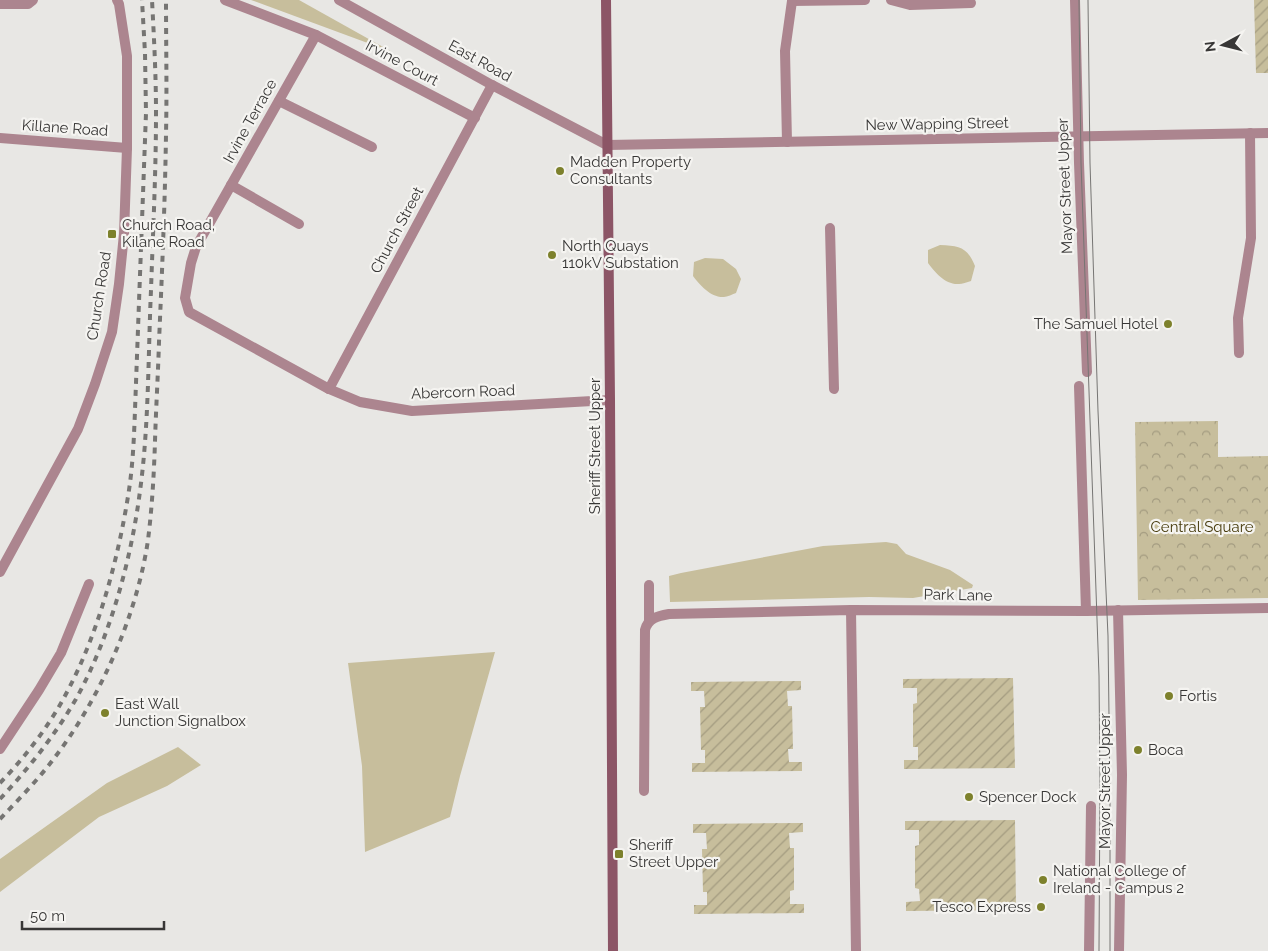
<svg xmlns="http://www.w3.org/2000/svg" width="1268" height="951" font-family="Raleway,sans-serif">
<defs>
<pattern id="park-crowns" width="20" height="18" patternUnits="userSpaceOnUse" patternTransform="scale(1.25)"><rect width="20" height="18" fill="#c7be9c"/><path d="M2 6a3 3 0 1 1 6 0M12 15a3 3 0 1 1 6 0" fill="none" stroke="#a39b80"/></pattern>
<pattern id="garden-furrows" width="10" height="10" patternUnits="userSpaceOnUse" patternTransform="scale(1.25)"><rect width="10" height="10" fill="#c7be9c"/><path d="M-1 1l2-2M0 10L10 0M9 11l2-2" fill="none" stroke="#a39b80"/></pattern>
</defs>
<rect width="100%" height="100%" fill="#e8e7e4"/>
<g fill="#c7be9c">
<path d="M 251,0 L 299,0 L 392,52 Z"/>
<path d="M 940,245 C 960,246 967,247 975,266 L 971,281 C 967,282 962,284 959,284 C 945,285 935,272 928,263 L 928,250 Z"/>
<path d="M 705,258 L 723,259 L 736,269 L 741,279 L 736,293 C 733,294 727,297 724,297 C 711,298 700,285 693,276 L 694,262 Z"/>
<path d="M 886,542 L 897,544 L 906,554 L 950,570 L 973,585 L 972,588 L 913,598 L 869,597 L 670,602 L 669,576 L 681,573 L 823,546 Z"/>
<path d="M 495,652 L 460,776 L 450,817 L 365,852 L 362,766 L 348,663 Z"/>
<path d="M 178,747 L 201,765 L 167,786 L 99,817 L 0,892 L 0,859 L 107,783 Z"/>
</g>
<path fill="url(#park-crowns)" d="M 1218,421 L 1218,457 L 1268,456 L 1268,598 L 1138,600 L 1135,422 Z"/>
<g fill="url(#garden-furrows)">
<path d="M 1254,0 L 1268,0 L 1268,73 L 1256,73 Z"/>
<path d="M 1013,678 L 1015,768 L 904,769 L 904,760 L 918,760 L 918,747 L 913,747 L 913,704 L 917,703 L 917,688 L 903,688 L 903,679 Z"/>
<path d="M 801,681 L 801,690 L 787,691 L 788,706 L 792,706 L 793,749 L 788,749 L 789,762 L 802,762 L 802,771 L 692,772 L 692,763 L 705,763 L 705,750 L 701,750 L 700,707 L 705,707 L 704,691 L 691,691 L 691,682 Z"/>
<path d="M 1015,820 L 1016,910 L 906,911 L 906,902 L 920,901 L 919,889 L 915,888 L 915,846 L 919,845 L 919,830 L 905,830 L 905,821 Z"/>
<path d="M 803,823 L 803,832 L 789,833 L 790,848 L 794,848 L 794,890 L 790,891 L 790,904 L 804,904 L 804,913 L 694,914 L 694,905 L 707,905 L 707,892 L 703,892 L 702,849 L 707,849 L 706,833 L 693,833 L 693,824 Z"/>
</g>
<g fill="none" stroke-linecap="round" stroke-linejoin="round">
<g stroke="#ac858f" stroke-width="10">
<path d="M 891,0 L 910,5 L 971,3"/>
<path d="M 792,1 L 865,0"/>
<path d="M 830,228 L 834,389"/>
<path d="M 1239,353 L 1238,318 L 1251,238 L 1250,133"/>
<path d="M 1079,386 L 1086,611"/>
<path d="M 851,610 L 856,951"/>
</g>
<g stroke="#ac858f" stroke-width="10">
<path d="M 225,0 L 316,35 L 475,118"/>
<path d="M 339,0 L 492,85 L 607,145 L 1268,133"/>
<path d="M 1075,0 L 1079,163 L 1087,372"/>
<path d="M 0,4 L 28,4 L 33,0"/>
<path d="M 316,35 L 196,247 L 191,263 L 185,298 L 189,312 L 329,389 L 360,402 L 412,411 L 610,400"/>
<path d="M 279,101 L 372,147"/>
<path d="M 0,138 L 127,148"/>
<path d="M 787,142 L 785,51 L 792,1"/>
<path d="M 231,185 L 299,224"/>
<path d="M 329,389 L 492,85"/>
<path d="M 0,572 L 78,429 L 95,384 L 112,332 L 119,284 L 124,234 L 127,148 L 127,56 L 119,4 L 117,0"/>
<path d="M 649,585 L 649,621"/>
<path d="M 1118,610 L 1122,775 L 1119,951"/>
<path d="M 0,749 L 39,690 L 61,653 L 89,584"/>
<path d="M 644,791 L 645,630 C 648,618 658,616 669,614 L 851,610 L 1086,611 L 1268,608"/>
<path d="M 1089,951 L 1091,806"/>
</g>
<path stroke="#8c5566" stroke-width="10" d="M 606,0 L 610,400 L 613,951"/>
<g stroke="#767573" stroke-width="1">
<path d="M 1079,0 L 1081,163 L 1099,676 L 1100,783 L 1099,951"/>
<path d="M 1088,0 L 1090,163 L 1098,411 L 1108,636 L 1110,795 L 1110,951"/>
</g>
<g stroke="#767573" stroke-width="4" stroke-dasharray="6 6" stroke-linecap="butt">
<path d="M 0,783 C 26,756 50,725 67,692 C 99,632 119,556 129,490 C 133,463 134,437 135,410 L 146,113 L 145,53 L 142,0"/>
<path d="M 0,799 C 29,768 55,735 76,699 C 110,637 131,561 140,491 C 149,425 148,357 151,290 C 153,231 156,172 156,113 C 156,75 154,38 152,0"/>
<path d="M 0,819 C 18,800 36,782 52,761 C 99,701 137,616 148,540 C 152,508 154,474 155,441 C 156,408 158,375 159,342 C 162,273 165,203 166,134 C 167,89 166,45 166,0"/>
</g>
</g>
<g fill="#7d812c" stroke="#f5f4f1" stroke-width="2">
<circle cx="560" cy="171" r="5"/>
<rect x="107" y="229" width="10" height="10" rx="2.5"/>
<circle cx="552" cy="255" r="5"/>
<circle cx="1168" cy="324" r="5"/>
<circle cx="1169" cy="696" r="5"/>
<circle cx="105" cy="713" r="5"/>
<circle cx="1138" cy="750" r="5"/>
<circle cx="969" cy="797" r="5"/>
<rect x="614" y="849" width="10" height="10" rx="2.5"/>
<circle cx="1043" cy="880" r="5"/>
<circle cx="1041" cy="907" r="5"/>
</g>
<g text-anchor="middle" stroke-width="4.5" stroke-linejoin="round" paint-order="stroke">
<g font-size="15" fill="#383736" stroke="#f5f4f1">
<text transform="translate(480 61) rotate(29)" y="5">East Road</text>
<text transform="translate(402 63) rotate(28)" y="5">Irvine Court</text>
<text transform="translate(250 121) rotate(-61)" y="5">Irvine Terrace</text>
<text transform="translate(937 124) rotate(-1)" y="5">New Wapping Street</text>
<text transform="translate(65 128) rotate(4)" y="5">Killane Road</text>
<text transform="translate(1065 186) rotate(-92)" y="5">Mayor Street Upper</text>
<text transform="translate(397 230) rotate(-62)" y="5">Church Street</text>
<text transform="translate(99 296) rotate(-81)" y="5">Church Road</text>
<text transform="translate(463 392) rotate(-2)" y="5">Abercorn Road</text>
<text transform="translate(595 446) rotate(-90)" y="5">Sheriff Street Upper</text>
<text transform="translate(958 595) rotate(1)" y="5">Park Lane</text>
<text transform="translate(1105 781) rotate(-90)" y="5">Mayor Street Upper</text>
</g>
<g font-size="15" fill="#383736" stroke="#f5f4f1" text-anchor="start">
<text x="570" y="167">Madden Property<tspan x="570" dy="17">Consultants</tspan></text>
<text x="122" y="230">Church Road,<tspan x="122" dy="17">Kilane Road</tspan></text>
<text x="562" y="251">North Quays<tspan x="562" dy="17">110kV Substation</tspan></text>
<text x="1158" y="329" text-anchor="end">The Samuel Hotel</text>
<text x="1179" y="701">Fortis</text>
<text x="115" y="709">East Wall<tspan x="115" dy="17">Junction Signalbox</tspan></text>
<text x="1148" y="755">Boca</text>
<text x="979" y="802">Spencer Dock</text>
<text x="629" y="850">Sheriff<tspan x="629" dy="17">Street Upper</tspan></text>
<text x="1053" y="876">National College of<tspan x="1053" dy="17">Ireland - Campus 2</tspan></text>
<text x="1031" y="912" text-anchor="end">Tesco Express</text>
</g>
<g font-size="15" fill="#473b0c" stroke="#f5f4f1">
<text x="1202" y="532">Central Square</text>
</g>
</g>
<g transform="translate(1223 45) rotate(263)" stroke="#f5f4f1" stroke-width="4" paint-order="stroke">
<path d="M0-4L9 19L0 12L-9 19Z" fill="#383736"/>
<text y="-8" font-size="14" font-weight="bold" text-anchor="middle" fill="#383736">N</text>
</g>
<path d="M22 921v8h142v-8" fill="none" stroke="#383736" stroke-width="2.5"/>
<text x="30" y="921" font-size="15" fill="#383736" stroke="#f5f4f1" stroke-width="4" paint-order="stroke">50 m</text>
</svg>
